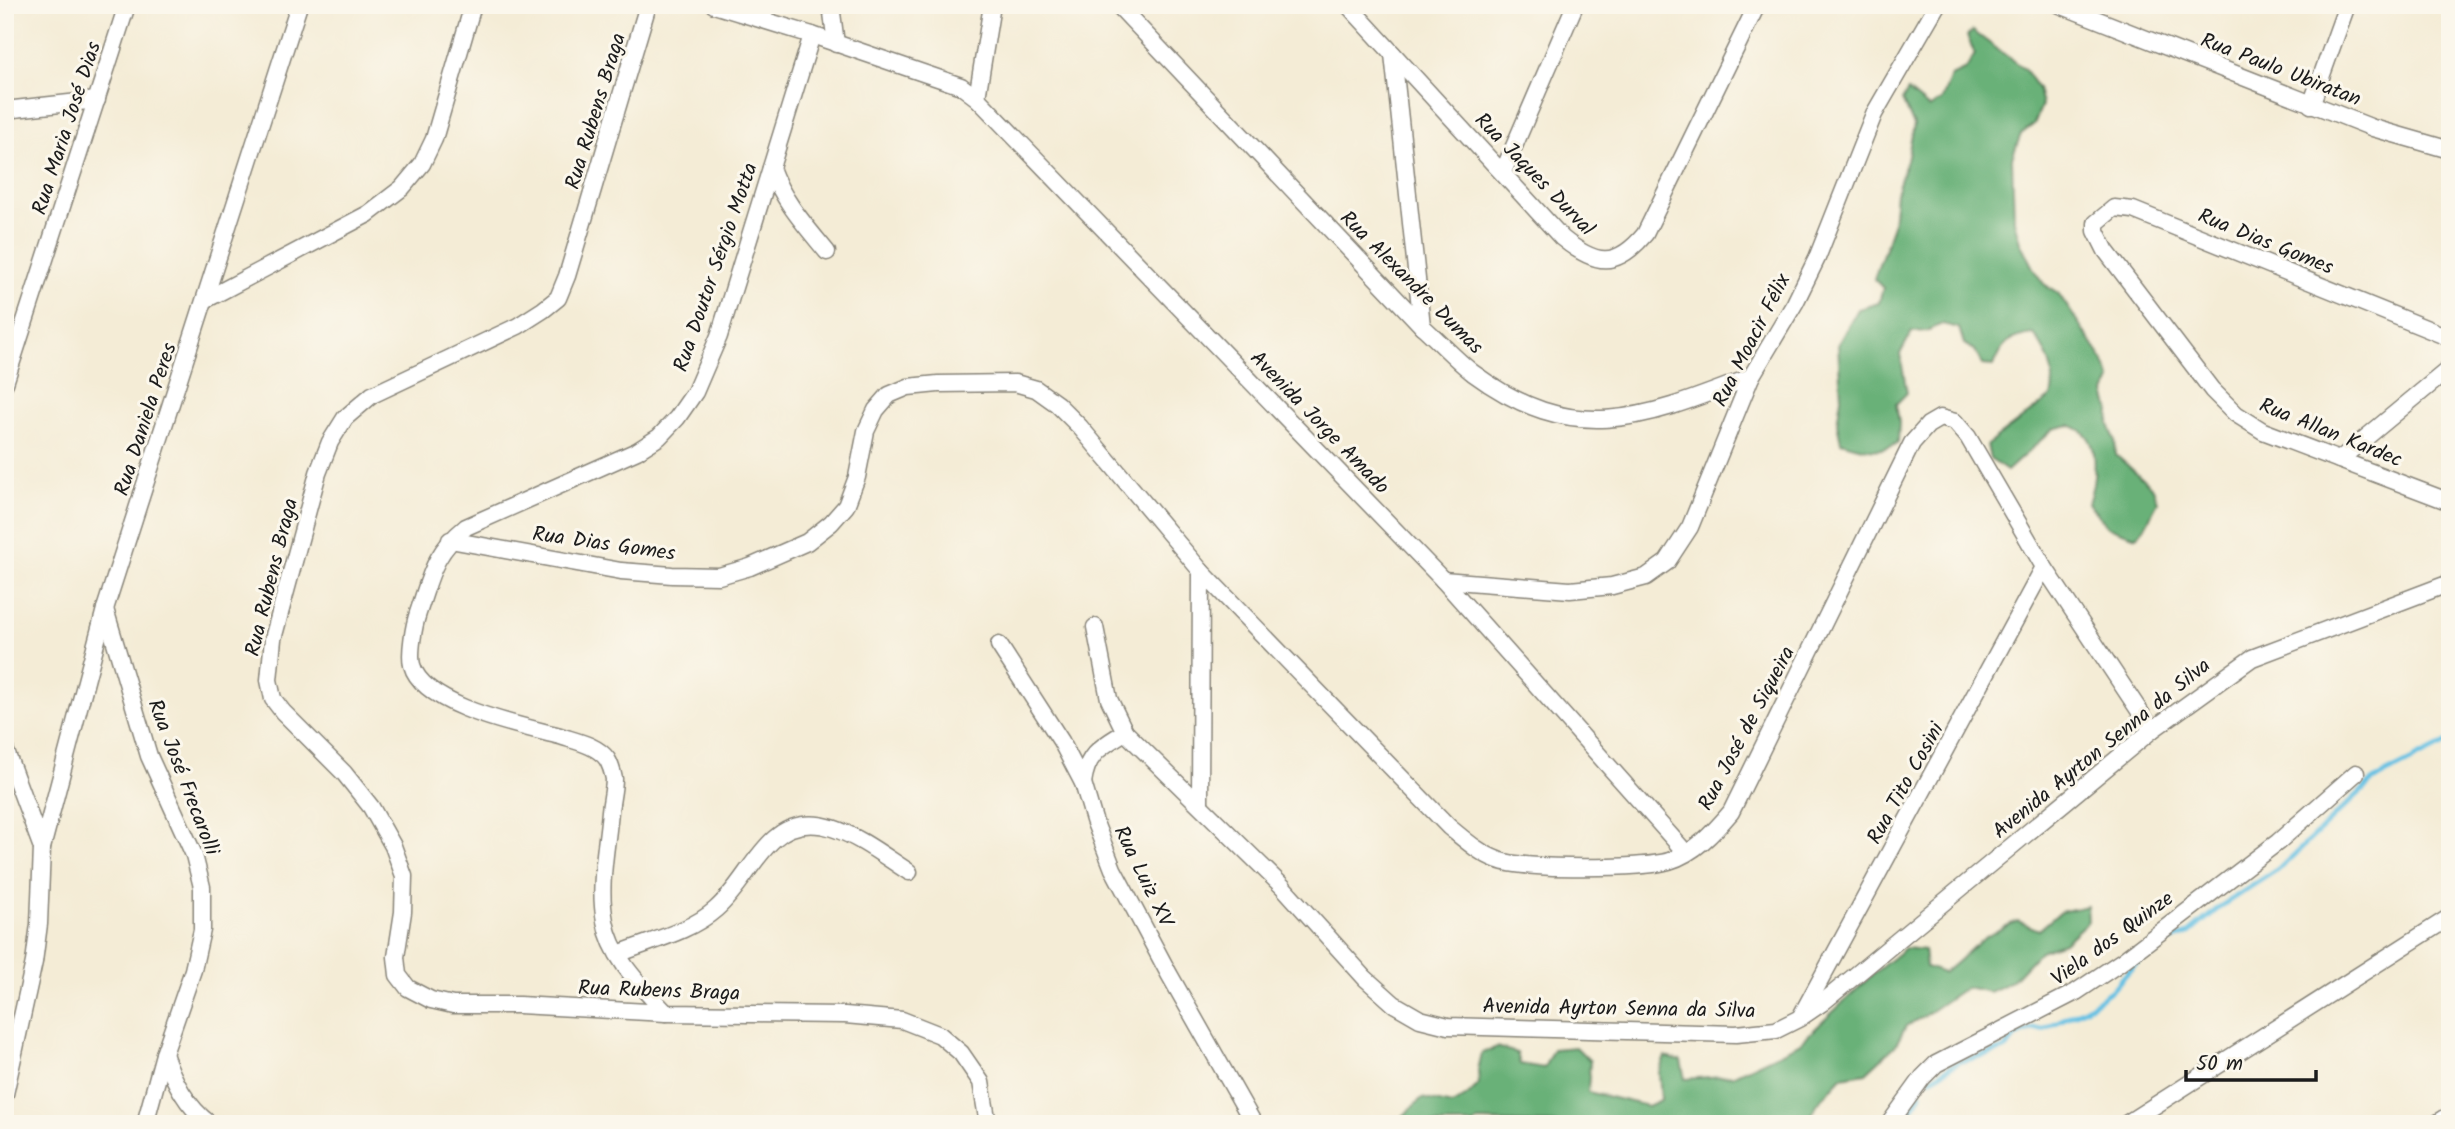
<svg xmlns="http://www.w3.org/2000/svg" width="2455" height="1129" font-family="Kalam,sans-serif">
<rect width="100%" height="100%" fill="#fbf7ec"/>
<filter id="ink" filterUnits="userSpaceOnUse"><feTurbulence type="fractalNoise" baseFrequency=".0143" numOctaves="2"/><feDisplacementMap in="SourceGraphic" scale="14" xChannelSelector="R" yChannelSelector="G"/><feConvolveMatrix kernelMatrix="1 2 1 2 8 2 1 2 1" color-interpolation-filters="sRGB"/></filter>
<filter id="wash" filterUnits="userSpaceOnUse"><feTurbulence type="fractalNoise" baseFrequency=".00686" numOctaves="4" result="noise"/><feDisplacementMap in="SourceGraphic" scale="28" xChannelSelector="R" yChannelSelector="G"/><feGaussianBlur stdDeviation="1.57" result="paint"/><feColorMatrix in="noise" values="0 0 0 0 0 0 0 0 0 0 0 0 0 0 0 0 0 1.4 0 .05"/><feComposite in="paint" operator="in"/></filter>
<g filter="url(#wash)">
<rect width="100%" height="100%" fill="#f4ecd6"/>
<g fill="#69b178" stroke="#42664a" stroke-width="2">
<path d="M 1973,31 L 2024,69 L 2038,89 L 2042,105 L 2034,124 L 2021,134 L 2012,158 L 2014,221 L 2020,242 L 2034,270 L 2044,284 L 2058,293 L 2071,312 L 2103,360 L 2111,380 L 2105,393 L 2110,410 L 2109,424 L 2115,441 L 2116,455 L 2153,488 L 2158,502 C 2150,514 2147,529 2136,537 L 2108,527 L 2088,503 C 2094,485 2101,447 2084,433 C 2081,429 2074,427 2070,425 L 2053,429 L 2007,471 L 1990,459 L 1987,445 L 2051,397 C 2057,374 2048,353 2034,334 C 2009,337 2002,342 1994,366 L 1982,365 L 1975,350 L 1964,344 L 1959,328 L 1942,324 L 1927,331 L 1912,332 L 1900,354 L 1907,393 L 1896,404 L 1899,422 L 1898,443 C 1878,454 1863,449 1841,442 L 1837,423 L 1841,398 L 1838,344 L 1858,309 L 1879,303 L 1883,288 L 1874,279 L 1893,225 L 1896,193 L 1907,160 L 1914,125 L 1902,100 L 1908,91 L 1929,108 L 1942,99 L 1951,76 L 1966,69 L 1975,54 L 1967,36 Z"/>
<path d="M 2087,906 L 2088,921 L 2064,943 L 2040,951 L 2012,981 L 1989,992 L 1966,987 L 1924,1016 L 1906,1026 L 1895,1046 L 1866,1073 L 1842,1077 L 1817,1104 L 1807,1124 L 1557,1124 L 1478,1121 L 1474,1124 L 1403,1124 L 1401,1118 L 1422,1098 L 1452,1105 L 1467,1096 L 1479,1084 L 1478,1070 L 1482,1053 L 1497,1047 L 1517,1053 L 1520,1064 L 1544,1068 L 1553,1049 L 1576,1047 L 1590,1061 L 1588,1092 L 1648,1106 L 1661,1100 L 1659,1072 L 1665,1057 L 1681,1061 L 1685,1079 L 1734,1075 L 1799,1044 L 1873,974 L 1905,948 L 1924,950 L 1926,967 L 1943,973 C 1954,966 1960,959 1969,951 C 1983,937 1999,929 2018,921 L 2039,930 L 2060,912 Z"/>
</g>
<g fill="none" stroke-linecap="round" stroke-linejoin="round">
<g stroke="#65c1e3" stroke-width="5">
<path d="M 1930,1079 L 1959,1062 L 2005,1049 L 2016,1036 L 2033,1029 L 2043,1029 L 2086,1008 L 2112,990 L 2135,964 L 2157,946 L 2188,934 L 2221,906 L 2281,867 L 2368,785 L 2385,774 L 2450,741"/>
<path d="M 1903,1124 L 1921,1093"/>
</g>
</g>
</g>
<g filter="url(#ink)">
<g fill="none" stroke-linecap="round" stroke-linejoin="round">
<defs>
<g id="minor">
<path d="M 648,5 L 567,276 L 558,298 L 543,310 L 518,326 L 372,395 L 345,418 L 330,442 L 318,473 L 273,639 L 269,680 L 273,699 L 283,712 L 344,773 L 371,807 L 393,846 L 404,876 L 403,912 L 396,957 L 398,975 L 408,988 L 431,1000 L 453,1005 L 519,1005 L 666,1013 L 845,1015 L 902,1020 L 940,1035 L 961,1053 L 981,1082 L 988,1124"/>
<path d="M 714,5 L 812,35 L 961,86 L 977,98 L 1443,580 L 1686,853"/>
<path d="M 831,5 L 836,44"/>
<path d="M 1118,5 L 1422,326 C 1439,341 1455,359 1473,373 C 1575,448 1645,418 1751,377"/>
<path d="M 1348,5 L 1562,238 C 1595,265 1616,269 1645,234 L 1757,5"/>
<path d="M 2060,5 L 2373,128 L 2450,150"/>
<path d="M 1393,54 L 1422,326"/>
<path d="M 977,98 L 992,5"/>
<path d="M 2311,105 L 2347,5"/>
<path d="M 5,110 L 97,100"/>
<path d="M 771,168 C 783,201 805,225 827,252"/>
<path d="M 1503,172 L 1575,5"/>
<path d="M 205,300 L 368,214 L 402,188 L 422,164 L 434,139 L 473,5"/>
<path d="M 2450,338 L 2133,210 L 2114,208 L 2096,223 L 2096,231 L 2106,251 L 2212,390 L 2236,414 L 2263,431 L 2450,502"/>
<path d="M 5,383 L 127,5"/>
<path d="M 2339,460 L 2450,368"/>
<path d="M 450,540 L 621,571 L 672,575 L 719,576 L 750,567 L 807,542 L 831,523 L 846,506 L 857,477 L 866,431 L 876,410 L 889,395 L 908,387 L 938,384 L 1015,383 L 1036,389 L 1057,404 L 1080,427 L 1201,571 L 1449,827 C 1465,840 1479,853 1498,860 C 1521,870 1644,869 1669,861 C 1695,853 1714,832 1731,812 L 1912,443 L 1928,425 L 1940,418 L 1955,422 L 1968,437 L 2044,567 L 2152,730"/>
<path d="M 1443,580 L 1570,590 L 1612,586 L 1646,577 L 1667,562 L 1690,527 L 1751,377 L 1795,303 L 1817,258 L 1874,114 L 1937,5"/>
<path d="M 105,609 L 149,756 L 194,855 L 202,887 L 202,930 L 193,970 L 164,1054 L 145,1124"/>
<path d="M 1095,627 L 1109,699 L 1125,732 L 1283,887 L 1365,978 L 1394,1004 L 1420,1019 L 1448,1026 L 1736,1034 L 1776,1030 L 1800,1018 L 1822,1003 L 2152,730 L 2252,658 L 2450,583"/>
<path d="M 999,645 L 1061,741 L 1083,783 L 1094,820 L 1113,869 L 1169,974 L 1254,1124"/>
<path d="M 5,749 L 42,848 L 39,924 L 34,962 L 5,1094"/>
<path d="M 1083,783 C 1087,753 1101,747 1125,732"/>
<path d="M 1200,804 L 1201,571"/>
<path d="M 42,848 L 105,609 L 299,5"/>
<path d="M 618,954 C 650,941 690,932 716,909 C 739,889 752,859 774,839 C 817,800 872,849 909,872"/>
<path d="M 666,1013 C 642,987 611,958 605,921 C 598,885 607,847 610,811 C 611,801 614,789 614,779 C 613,774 610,764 607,759 C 597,745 575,741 560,736 C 523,726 423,707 412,665 C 409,653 414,625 418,613 C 431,575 433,554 466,527 L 637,451 L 659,437 L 677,418 L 695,392 L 719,336 L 812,35"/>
<path d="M 1802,1014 L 2044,567"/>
<path d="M 164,1054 C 174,1081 186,1106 210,1124"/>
<path d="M 1889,1124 L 1923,1077 L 1936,1064 L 2076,992 L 2121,962 L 2278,842 L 2356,773"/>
<path d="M 2126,1124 L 2450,917"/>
<path d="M 2436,1124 L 2450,1115"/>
</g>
</defs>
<use href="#minor" stroke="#888479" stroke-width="19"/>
<use href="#minor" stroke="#fff" stroke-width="16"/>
</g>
</g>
<g text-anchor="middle" stroke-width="6" stroke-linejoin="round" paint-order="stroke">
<g font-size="21" fill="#1c1c1c" stroke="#fbf7ec">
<text transform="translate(2281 69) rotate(21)" y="7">Rua Paulo Ubiratan</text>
<text transform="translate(595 111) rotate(-73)" y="7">Rua Rubens Braga</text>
<text transform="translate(66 128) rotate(-72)" y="7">Rua Maria José Dias</text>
<text transform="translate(1535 174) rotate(46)" y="7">Rua Jaques Durval</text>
<text transform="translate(2266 241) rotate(22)" y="7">Rua Dias Gomes</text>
<text transform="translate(715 267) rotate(-71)" y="7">Rua Doutor Sérgio Motta</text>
<text transform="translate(1412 282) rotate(45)" y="7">Rua Alexandre Dumas</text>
<text transform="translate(1751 340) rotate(-63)" y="7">Rua Moacir Félix</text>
<text transform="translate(145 419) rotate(-72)" y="7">Rua Daniela Peres</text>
<text transform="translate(1320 422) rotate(46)" y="7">Avenida Jorge Amado</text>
<text transform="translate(2331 432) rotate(22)" y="7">Rua Allan Kardec</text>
<text transform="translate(604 543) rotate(8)" y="7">Rua Dias Gomes</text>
<text transform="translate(271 577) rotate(-76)" y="7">Rua Rubens Braga</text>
<text transform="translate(1746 728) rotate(-62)" y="7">Rua José de Siqueira</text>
<text transform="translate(2101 748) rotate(-39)" y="7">Avenida Ayrton Senna da Silva</text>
<text transform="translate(184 777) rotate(69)" y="7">Rua José Frecarolli</text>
<text transform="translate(1905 783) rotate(-61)" y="7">Rua Tito Cosini</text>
<text transform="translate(1144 876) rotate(64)" y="7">Rua Luiz XV</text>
<text transform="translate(2112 938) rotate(-36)" y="7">Viela dos Quinze</text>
<text transform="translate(659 990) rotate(2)" y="7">Rua Rubens Braga</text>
<text transform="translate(1619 1008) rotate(1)" y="7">Avenida Ayrton Senna da Silva</text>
</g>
</g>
<rect width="2455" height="1129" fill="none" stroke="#fbf7ec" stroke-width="28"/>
<path d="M2186 1070v10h130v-10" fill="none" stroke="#1c1c1c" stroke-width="3.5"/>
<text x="2196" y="1070" font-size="21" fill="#1c1c1c" stroke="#fbf7ec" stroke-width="5" paint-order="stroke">50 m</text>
</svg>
